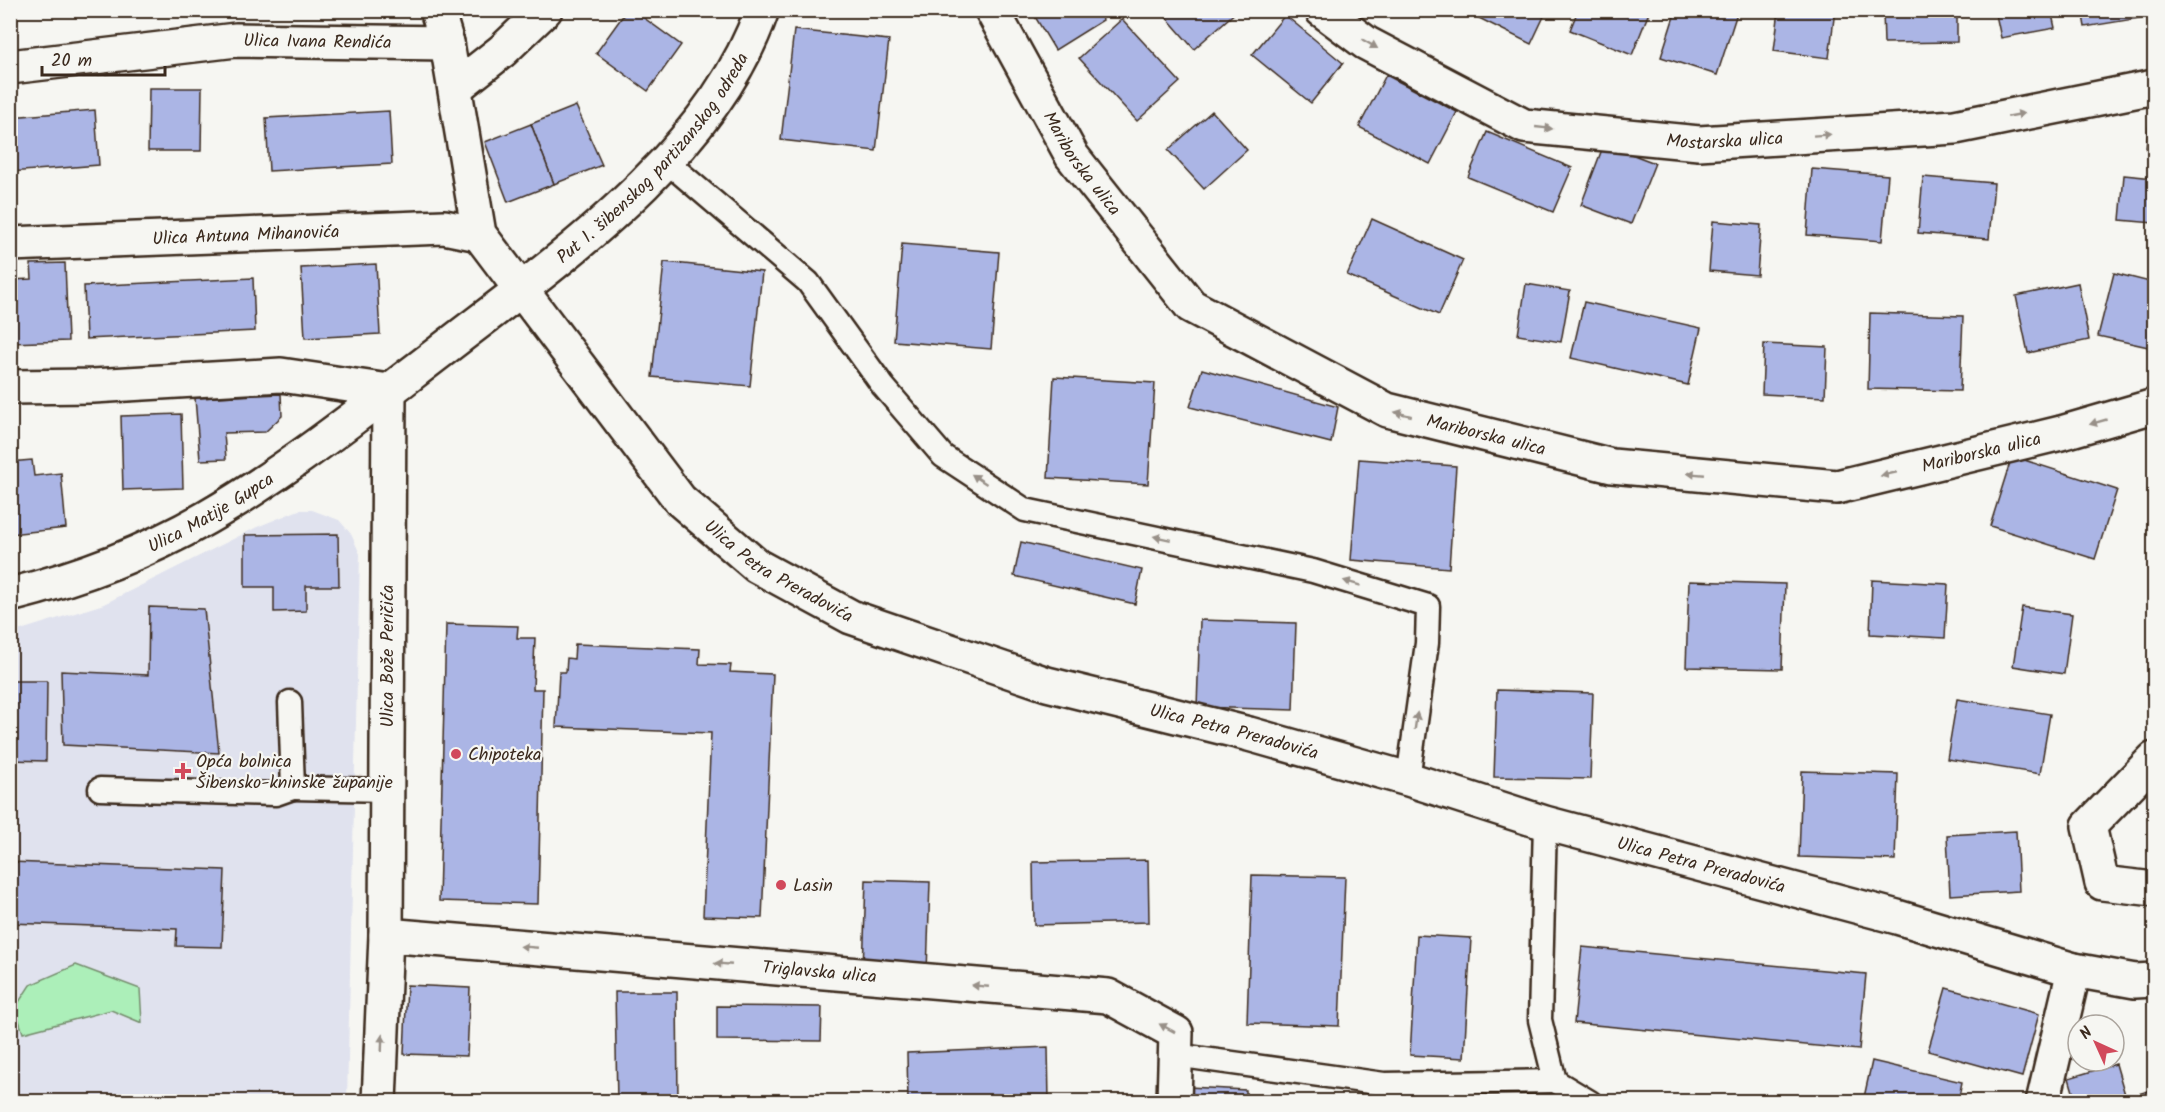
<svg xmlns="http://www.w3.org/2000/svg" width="2165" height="1112" font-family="Kalam,sans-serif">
<rect width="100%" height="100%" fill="#f6f6f2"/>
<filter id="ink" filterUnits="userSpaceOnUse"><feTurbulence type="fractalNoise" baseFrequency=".0167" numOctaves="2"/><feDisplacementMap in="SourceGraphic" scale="12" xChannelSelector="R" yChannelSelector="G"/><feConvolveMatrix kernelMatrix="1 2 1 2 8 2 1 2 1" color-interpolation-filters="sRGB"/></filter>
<g filter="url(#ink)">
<path fill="#e0e2ee" d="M 299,510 L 312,510 L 339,520 L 351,534 L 360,554 L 347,1101 L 11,1102 L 11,633 L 104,604 L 257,527 Z"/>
<path fill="#acefb9" stroke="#748c6c" stroke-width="1.5" d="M 76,965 L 140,989 L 142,1023 L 111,1010 L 23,1033 L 15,1008 L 30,985 Z"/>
<g fill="#abb5e5" stroke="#3b2a1e" stroke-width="1.5">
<path d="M 627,10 L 633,10 L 681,45 L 648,91 L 596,53 Z"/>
<path d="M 1031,10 L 1097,10 L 1103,20 L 1055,50 Z"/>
<path d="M 1160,10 L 1238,10 L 1194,49 Z"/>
<path d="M 1463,10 L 1547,10 L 1531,44 Z"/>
<path d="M 1578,10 L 1650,10 L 1632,55 L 1570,30 Z"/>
<path d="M 1676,10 L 1738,10 L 1717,75 L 1661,57 Z"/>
<path d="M 1779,10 L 1835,10 L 1829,58 L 1774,51 Z"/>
<path d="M 1883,10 L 1957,10 L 1957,42 L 1884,43 Z"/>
<path d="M 1995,10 L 2051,10 L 2055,28 L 2001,38 Z"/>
<path d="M 2082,10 L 2145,10 L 2146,17 L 2085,27 Z"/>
<path d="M 1285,15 L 1343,63 L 1311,103 L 1252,55 Z"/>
<path d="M 1122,19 L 1180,82 L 1137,121 L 1079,58 Z"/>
<path d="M 794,30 L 889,40 L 876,151 L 781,140 Z"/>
<path d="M 1386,75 L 1457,112 L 1430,164 L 1359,127 Z"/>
<path d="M 149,88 L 202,88 L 201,151 L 148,151 Z"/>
<path d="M 576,106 L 602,165 L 554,184 L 531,124 Z"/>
<path d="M 2151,106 L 2154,107 L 2154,150 L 2146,149 Z"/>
<path d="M 95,110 L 99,165 L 10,172 L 10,117 Z"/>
<path d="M 389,111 L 392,164 L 269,171 L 266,118 Z"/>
<path d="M 1212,111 L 1247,150 L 1204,189 L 1168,150 Z"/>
<path d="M 531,124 L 554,184 L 508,202 L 485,142 Z"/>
<path d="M 1487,132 L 1572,168 L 1553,212 L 1468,177 Z"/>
<path d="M 1604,144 L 1655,163 L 1631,224 L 1581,205 Z"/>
<path d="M 1812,169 L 1888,175 L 1882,241 L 1807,235 Z"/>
<path d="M 2124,175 L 2154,178 L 2154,223 L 2120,220 Z"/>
<path d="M 1923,177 L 1994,183 L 1989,239 L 1918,233 Z"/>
<path d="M 1372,219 L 1463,260 L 1439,315 L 1347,275 Z"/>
<path d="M 1713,221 L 1761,225 L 1757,275 L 1709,271 Z"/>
<path d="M 902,244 L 999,252 L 991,349 L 894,341 Z"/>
<path d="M 664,262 L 762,272 L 750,386 L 652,377 Z"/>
<path d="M 65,263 L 68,341 L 10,343 L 10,280 L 32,279 L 31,264 Z"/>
<path d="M 376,264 L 380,334 L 305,338 L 301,268 Z"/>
<path d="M 2114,273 L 2154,283 L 2153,348 L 2098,336 Z"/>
<path d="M 253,278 L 255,331 L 86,339 L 84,286 Z"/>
<path d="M 2078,283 L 2089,340 L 2028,353 L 2016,296 Z"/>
<path d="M 1526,284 L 1570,291 L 1561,342 L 1518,335 Z"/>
<path d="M 1584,302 L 1701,328 L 1688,385 L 1571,358 Z"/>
<path d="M 1870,313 L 1963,316 L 1960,391 L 1868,389 Z"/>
<path d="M 1764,344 L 1827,347 L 1825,397 L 1762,394 Z"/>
<path d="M 1202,369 L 1338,407 L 1331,443 L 1190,407 Z"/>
<path d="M 1054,377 L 1155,383 L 1148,484 L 1048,478 Z"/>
<path d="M 281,394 L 282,416 L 265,432 L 224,433 L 226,459 L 200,460 L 195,398 Z"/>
<path d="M 181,414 L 183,488 L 123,490 L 121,416 Z"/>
<path d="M 2012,456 L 2117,490 L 2095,559 L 1990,526 Z"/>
<path d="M 1359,459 L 1456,466 L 1449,568 L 1351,560 Z"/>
<path d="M 32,460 L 34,476 L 61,473 L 66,528 L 10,534 L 10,462 Z"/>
<path d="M 338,534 L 339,586 L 306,586 L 306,611 L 274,612 L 274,587 L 245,587 L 245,535 Z"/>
<path d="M 1021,542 L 1142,570 L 1135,604 L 1014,576 Z"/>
<path d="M 1872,580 L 1948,584 L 1945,638 L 1870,634 Z"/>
<path d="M 1689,581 L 1785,584 L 1782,669 L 1686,667 Z"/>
<path d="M 149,607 L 204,609 L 219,753 L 63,745 L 61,671 L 148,675 Z"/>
<path d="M 2022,607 L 2072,614 L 2064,674 L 2013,666 Z"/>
<path d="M 1200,620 L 1296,623 L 1293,710 L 1197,707 Z"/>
<path d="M 446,624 L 518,626 L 517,638 L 535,638 L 533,689 L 543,689 L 538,904 L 439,901 Z"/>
<path d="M 575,644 L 700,649 L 699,664 L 731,665 L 730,672 L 773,674 L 762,918 L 703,916 L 711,733 L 556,727 L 559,672 L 566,672 L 567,658 L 574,659 Z"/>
<path d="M 10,681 L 47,681 L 46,761 L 10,760 Z"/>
<path d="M 1497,690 L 1593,693 L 1590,779 L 1494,777 Z"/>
<path d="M 1957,699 L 2050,714 L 2040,774 L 1947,759 Z"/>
<path d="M 1802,771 L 1898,774 L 1895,860 L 1799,857 Z"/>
<path d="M 2016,831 L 2019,891 L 1950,895 L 1947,835 Z"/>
<path d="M 1148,860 L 1149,922 L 1034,925 L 1033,862 Z"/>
<path d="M 10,862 L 225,870 L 222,947 L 176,946 L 177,929 L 10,923 Z"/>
<path d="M 1252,875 L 1345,877 L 1339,1026 L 1247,1023 Z"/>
<path d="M 866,880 L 930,882 L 927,972 L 863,970 Z"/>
<path d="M 1417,935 L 1471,938 L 1464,1058 L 1410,1055 Z"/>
<path d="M 1582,947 L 1866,974 L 1859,1050 L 1574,1023 Z"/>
<path d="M 407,985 L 470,988 L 467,1056 L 404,1054 Z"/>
<path d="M 1946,988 L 2039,1014 L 2022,1077 L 1928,1051 Z"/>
<path d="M 615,992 L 677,992 L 678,1102 L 617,1102 Z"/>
<path d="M 717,1006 L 822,1007 L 821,1041 L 717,1040 Z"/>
<path d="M 1048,1047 L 1049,1102 L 908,1102 L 907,1053 Z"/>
<path d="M 1872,1061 L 1962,1082 L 1958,1102 L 1863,1102 Z"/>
<path d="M 2116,1064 L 2126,1098 L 2154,1089 L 2154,1102 L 2076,1102 L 2069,1078 Z"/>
<path d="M 1188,1087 L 1246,1090 L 1246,1102 L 1187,1102 Z"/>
</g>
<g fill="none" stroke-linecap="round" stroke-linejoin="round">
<defs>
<g id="lane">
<path d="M 666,161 L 808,282 L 883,386 L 943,456 L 1025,510 L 1313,571 L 1428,606 L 1427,643 L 1408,779"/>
<path d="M 290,702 L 293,788 L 387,790"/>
<path d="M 100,789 L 276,794 L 293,788"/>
<path d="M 1545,823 L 1540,1020 L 1555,1081 L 1590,1102"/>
<path d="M 1175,1055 L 1384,1084 L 1555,1081"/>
</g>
<g id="street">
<path id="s1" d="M 437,10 L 447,43 L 479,234 L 680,500 L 757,566 L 851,617 L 1047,684 L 1249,734 L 1408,779 L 1545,823 L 1897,917 L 2074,970 L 2135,981 L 2154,980"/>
<path id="s2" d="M 992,10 L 1072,156 L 1191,306 L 1387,410 L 1612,466 L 1837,487 L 2061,433 L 2154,406"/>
<path id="s3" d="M 1322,10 L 1366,43 L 1524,126 L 1699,143 L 1955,127 L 2154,87"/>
<path id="s4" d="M 10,67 L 236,40 L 447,43"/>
<path d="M 455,88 L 502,51 L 545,10"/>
<path id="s5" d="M 10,244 L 444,227 L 479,234"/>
<path d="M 10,387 L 93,386 L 281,375 L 389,391 L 386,935 L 379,1102"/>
<path d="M 2154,759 L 2089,826 L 2102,883 L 2154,889"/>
<path id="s6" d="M 386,935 L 1108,996 L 1176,1033 L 1174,1102"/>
<path d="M 2043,1102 L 2074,970"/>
</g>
<g id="secondary">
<path id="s7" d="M 10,595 C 78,578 145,553 206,518 C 289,470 365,409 441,351 C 556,262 713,154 762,10"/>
</g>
</defs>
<use href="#lane" stroke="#3b2a1e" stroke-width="27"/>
<use href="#street" stroke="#3b2a1e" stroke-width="38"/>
<use href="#secondary" stroke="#3b2a1e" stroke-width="38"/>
<use href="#lane" stroke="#f6f6f2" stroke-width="22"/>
<use href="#street" stroke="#f6f6f2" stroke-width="33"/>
<use href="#secondary" stroke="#f6f6f2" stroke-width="33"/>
</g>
<defs><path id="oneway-solid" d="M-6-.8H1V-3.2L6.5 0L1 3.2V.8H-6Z" transform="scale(1.5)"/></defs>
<g fill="#989088">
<use href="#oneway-solid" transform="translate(1370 44) rotate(30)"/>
<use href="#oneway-solid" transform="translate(2016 115) rotate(-11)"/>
<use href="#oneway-solid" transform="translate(1544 128) rotate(6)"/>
<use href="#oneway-solid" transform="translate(1822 135) rotate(-4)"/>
<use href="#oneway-solid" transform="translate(1403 414) rotate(-166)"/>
<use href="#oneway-solid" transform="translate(2098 422) rotate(164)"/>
<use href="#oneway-solid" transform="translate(1696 474) rotate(-175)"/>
<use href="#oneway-solid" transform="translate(1889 474) rotate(167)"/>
<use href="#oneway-solid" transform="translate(979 479) rotate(-147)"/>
<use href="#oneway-solid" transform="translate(1162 538) rotate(-168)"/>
<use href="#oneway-solid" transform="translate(1352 583) rotate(-163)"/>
<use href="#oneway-solid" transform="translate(1416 721) rotate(-82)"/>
<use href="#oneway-solid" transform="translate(529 947) rotate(-175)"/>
<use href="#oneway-solid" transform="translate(723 964) rotate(-175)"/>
<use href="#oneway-solid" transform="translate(980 986) rotate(-175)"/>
<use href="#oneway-solid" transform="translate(1167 1028) rotate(-152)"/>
<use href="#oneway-solid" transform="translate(382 1043) rotate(-88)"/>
</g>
</g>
<g fill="#d1495b" stroke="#f6f6f2" stroke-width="2">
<circle cx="456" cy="754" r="6"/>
<path d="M180 762h6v6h6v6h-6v6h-6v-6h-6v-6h6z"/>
<circle cx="781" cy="885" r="6"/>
</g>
<g text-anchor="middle" stroke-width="4.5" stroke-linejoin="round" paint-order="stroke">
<g font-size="18" fill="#3b2a1e" stroke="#f6f6f2">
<text dy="6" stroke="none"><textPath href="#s4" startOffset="309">Ulica Ivana Rendića</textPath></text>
<text dy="6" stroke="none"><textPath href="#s3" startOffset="435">Mostarska ulica</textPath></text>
<text dy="6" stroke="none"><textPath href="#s7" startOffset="788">Put 1. šibenskog partizanskog odreda</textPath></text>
<text dy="6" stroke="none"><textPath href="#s2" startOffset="178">Mariborska ulica</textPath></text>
<text dy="6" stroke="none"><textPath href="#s5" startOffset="236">Ulica Antuna Mihanovića</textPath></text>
<text dy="6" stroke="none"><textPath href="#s2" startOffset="682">Mariborska ulica</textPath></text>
<text dy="6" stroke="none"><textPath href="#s2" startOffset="1186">Mariborska ulica</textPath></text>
<text dy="6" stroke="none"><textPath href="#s7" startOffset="218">Ulica Matije Gupca</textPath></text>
<text dy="6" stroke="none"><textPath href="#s1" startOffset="684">Ulica Petra Preradovića</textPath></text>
<text transform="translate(387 656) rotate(-90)" y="6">Ulica Bože Peričića</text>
<text dy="6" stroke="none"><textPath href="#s1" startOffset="1170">Ulica Petra Preradovića</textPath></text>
<text dy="6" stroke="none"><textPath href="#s1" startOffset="1656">Ulica Petra Preradovića</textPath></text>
<text dy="6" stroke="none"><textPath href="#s6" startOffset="435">Triglavska ulica</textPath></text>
</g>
<g font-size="18" fill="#3b2a1e" stroke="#f6f6f2" text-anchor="start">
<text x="468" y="760">Chipoteka</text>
<text x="196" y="767">Opća bolnica<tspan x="196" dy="21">Šibensko-kninske županije</tspan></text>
<text x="793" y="891">Lasin</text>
</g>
</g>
<rect width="2165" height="1112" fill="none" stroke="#f6f6f2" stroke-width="36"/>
<rect x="18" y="18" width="2129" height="1076" fill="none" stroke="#3b2a1e" stroke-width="2" filter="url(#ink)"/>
<g transform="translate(2096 1043) rotate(315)"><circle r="28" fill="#f6f6f2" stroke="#aba49d" stroke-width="1.5"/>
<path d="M0-4.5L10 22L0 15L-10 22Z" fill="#d1495b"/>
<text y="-9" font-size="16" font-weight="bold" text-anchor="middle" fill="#3b2a1e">N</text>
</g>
<path d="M42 66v9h123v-9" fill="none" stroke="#3b2a1e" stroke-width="3"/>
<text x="51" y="66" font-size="18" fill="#3b2a1e" stroke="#f6f6f2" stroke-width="4.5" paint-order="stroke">20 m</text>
</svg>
